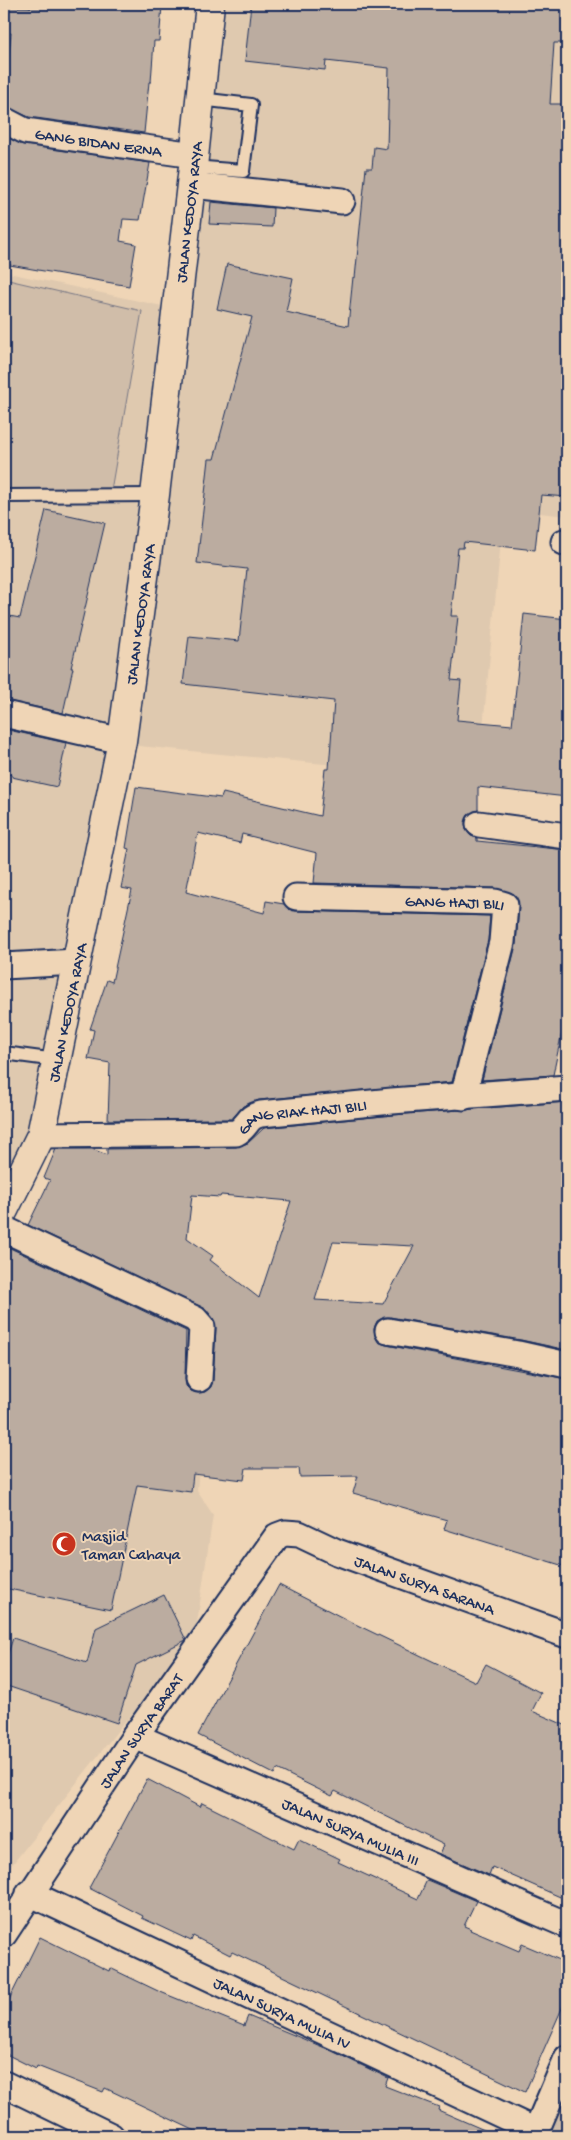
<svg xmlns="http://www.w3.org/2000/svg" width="571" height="2140" font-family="'Gochi Hand',sans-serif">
<rect width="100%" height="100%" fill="#efd5b6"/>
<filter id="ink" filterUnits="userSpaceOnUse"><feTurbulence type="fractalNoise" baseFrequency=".02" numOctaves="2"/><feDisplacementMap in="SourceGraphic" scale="10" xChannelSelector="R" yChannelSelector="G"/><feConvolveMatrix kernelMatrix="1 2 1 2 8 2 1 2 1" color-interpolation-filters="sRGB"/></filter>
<g filter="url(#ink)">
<path fill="#dfc9af" d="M 201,4 L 567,4 L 567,516 L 504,509 L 478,779 L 129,745 L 56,1117 L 10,1235 L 211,1323 L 197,1491 L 213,1515 L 194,1643 L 119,1729 L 4,1875 L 4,272 L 162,306 Z"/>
<g fill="#d0bda9" stroke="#767684">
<path d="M 4,279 L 142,311 L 109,502 L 4,499 Z"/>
<path d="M 567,2072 L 567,2136 L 540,2136 Z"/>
</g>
<g fill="#bbaca0" stroke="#1b2f5e" fill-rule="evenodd">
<path d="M 74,4 L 132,4 L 162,6 L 159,41 L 154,41 L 151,82 L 149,82 L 144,133 L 29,117 L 4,106 L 11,33 L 4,33 L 4,7 L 74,8 Z"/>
<path d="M 251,4 L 566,4 L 565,43 L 554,43 L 550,104 L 567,104 L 567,497 L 541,495 L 535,550 L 464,542 L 463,548 L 458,548 L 451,616 L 458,616 L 451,680 L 461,681 L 457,720 L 512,725 L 524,614 L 567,619 L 567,797 L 478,787 L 478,810 L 468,815 L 465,823 L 466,830 L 471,836 L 477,838 L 477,841 L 567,850 L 567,1008 L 553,1075 L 482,1080 L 516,945 L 519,906 L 514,894 L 495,888 L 314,883 L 317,853 L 242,834 L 240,843 L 198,833 L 186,892 L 264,913 L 266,901 L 284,904 L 289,909 L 296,911 L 490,916 L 488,940 L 452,1082 L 259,1100 L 243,1106 L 232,1119 L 108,1120 L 110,1063 L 88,1059 L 94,1030 L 90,1029 L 107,980 L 112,982 L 132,890 L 121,888 L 129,849 L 126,848 L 136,787 L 221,798 L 223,793 L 320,816 L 325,769 L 329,769 L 334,701 L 183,684 L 189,636 L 239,641 L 247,569 L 197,563 L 209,459 L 214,459 L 252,317 L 217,309 L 227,264 L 293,278 L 286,312 L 348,326 L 353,277 L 355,278 L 366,168 L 372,168 L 374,147 L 387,149 L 389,68 L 326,61 L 325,70 L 245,61 Z"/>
<path d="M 4,136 L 23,145 L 150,163 L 140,220 L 123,219 L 120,241 L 136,244 L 129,286 L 4,264 Z"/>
<path d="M 211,202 L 273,208 L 272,227 L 209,224 Z"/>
<path d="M 46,510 L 105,523 L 71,668 L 73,668 L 63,713 L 4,700 L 4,615 L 20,618 Z"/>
<path d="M 4,729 L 66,743 L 57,787 L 12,777 L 12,775 L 4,773 Z"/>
<path d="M 567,1102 L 567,1350 L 521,1340 L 390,1317 L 384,1317 L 377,1321 L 374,1329 L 375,1336 L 378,1342 L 386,1345 L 567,1379 L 567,1567 L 444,1529 L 447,1520 L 353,1493 L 358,1476 L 300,1477 L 299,1468 L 246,1468 L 244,1480 L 193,1474 L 191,1492 L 137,1485 L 111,1610 L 4,1588 L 4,1261 L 10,1248 L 186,1331 L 185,1378 L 186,1386 L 191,1391 L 198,1393 L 205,1392 L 211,1387 L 213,1380 L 216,1328 L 213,1318 L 206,1309 L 28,1225 L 50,1180 L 44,1178 L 56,1149 L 92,1149 L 107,1155 L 107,1149 L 236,1147 L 248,1143 L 264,1128 L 393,1115 ZM 192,1195 L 220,1197 L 221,1195 L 291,1201 L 259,1298 L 210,1260 L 213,1256 L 187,1238 ZM 333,1242 L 414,1246 L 383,1304 L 315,1300 Z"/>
<path d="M 279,1585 L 353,1623 L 476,1682 L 486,1664 L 541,1693 L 532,1711 L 567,1726 L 567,1900 L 492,1867 L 489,1875 L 440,1854 L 444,1845 L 335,1791 L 332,1796 L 277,1769 L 274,1774 L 198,1735 Z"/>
<path d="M 164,1595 L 186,1640 L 136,1665 L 117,1723 L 4,1685 L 4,1666 L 13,1638 L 87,1663 L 96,1628 Z"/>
<path d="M 147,1779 L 200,1807 L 202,1803 L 294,1849 L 299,1839 L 340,1859 L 338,1862 L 418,1899 L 427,1880 L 476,1901 L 464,1926 L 471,1929 L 470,1930 L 519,1951 L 522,1944 L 567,1963 L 567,1997 L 525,2092 L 232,1952 L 230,1955 L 193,1936 L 191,1941 L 142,1918 L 143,1916 L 89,1888 Z"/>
<path d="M 40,1937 L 109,1971 L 110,1968 L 158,1991 L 244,2026 L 248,2016 L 330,2050 L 388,2078 L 385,2086 L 439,2107 L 438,2110 L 498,2136 L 206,2136 L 105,2088 L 103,2092 L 37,2066 L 36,2069 L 4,2053 L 4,2010 Z"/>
</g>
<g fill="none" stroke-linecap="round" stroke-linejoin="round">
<defs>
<g id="service">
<path d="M 193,167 L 243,171 L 251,105 L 200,99"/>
<path d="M 4,496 L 155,495"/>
<path d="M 4,1053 L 56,1060"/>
</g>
<g id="minor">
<path id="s1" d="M 4,120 L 25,131 L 194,155"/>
<path d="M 191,185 L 342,201"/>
<path d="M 564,542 L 567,543"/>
<path d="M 4,714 L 122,741"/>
<path d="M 479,824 L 567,836"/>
<path id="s2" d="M 296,897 L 495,902 L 505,905 L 502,942 L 463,1097"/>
<path d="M 4,966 L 76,962"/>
<path id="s3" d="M 41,1135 L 236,1133 C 248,1127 246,1117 261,1114 L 392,1101 L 567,1088"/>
<path d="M 4,1229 L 195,1319 L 202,1327 L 199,1379"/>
<path d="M 388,1331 L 518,1354 L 567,1365"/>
<path id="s4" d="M 135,1736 L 567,1925"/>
<path id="s5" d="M 29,1893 L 536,2131"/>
<path id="s6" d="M 4,1934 L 135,1736 L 277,1536 L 285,1533 L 299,1534 L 337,1552 L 567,1635"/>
<path d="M 4,2084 L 111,2136"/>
<path d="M 534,2136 L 567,2058"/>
</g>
<g id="tertiary">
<path id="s7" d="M 4,1210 L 41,1135 L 122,741 L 155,495 L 193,167 L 210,4"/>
</g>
</defs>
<use href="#service" stroke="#1b2f5e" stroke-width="16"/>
<use href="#minor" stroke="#1b2f5e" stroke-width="29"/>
<use href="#tertiary" stroke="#1b2f5e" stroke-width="31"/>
<use href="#service" stroke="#efd5b6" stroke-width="12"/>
<use href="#minor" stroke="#efd5b6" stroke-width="25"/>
<use href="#tertiary" stroke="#efd5b6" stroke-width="28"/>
</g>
</g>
<defs>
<symbol id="mosque-disc" viewBox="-11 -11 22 22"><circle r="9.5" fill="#c8321e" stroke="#efd5b6"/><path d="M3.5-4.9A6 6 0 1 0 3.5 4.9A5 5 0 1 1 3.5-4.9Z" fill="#fff"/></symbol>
</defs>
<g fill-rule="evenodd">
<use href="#mosque-disc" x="50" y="1530" width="28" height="28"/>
</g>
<g text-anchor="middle" stroke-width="4" stroke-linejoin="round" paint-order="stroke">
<g font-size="16" fill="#1b2f5e" stroke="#efd5b6">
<text dy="6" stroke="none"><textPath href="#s1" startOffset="98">GANG BIDAN ERNA</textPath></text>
<text dy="6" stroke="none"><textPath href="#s7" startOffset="1019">JALAN KEDOYA RAYA</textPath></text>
<text dy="6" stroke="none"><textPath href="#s7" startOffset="614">JALAN KEDOYA RAYA</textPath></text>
<text dy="6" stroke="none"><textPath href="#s2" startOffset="159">GANG HAJI BILI</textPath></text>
<text dy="6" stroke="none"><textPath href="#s7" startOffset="209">JALAN KEDOYA RAYA</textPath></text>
<text dy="6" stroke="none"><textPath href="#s3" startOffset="266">GANG RIAK HAJI BILI</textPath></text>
<text dy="6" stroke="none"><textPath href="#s6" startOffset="641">JALAN SURYA SARANA</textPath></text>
<text dy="6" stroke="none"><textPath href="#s6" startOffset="245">JALAN SURYA BARAT</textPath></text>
<text dy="6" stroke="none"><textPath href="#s4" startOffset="236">JALAN SURYA MULIA III</textPath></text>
<text dy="6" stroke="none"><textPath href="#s5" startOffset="280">JALAN SURYA MULIA IV</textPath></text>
</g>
<g font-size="16" fill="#1b2f5e" stroke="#efd5b6" text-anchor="start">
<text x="82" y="1541">Masjid<tspan x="82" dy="18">Taman Cahaya</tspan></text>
</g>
</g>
<rect width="571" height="2140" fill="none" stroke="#efd5b6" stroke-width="20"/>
<rect x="10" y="10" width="551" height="2120" fill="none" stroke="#1b2f5e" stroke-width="2" filter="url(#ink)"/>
</svg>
